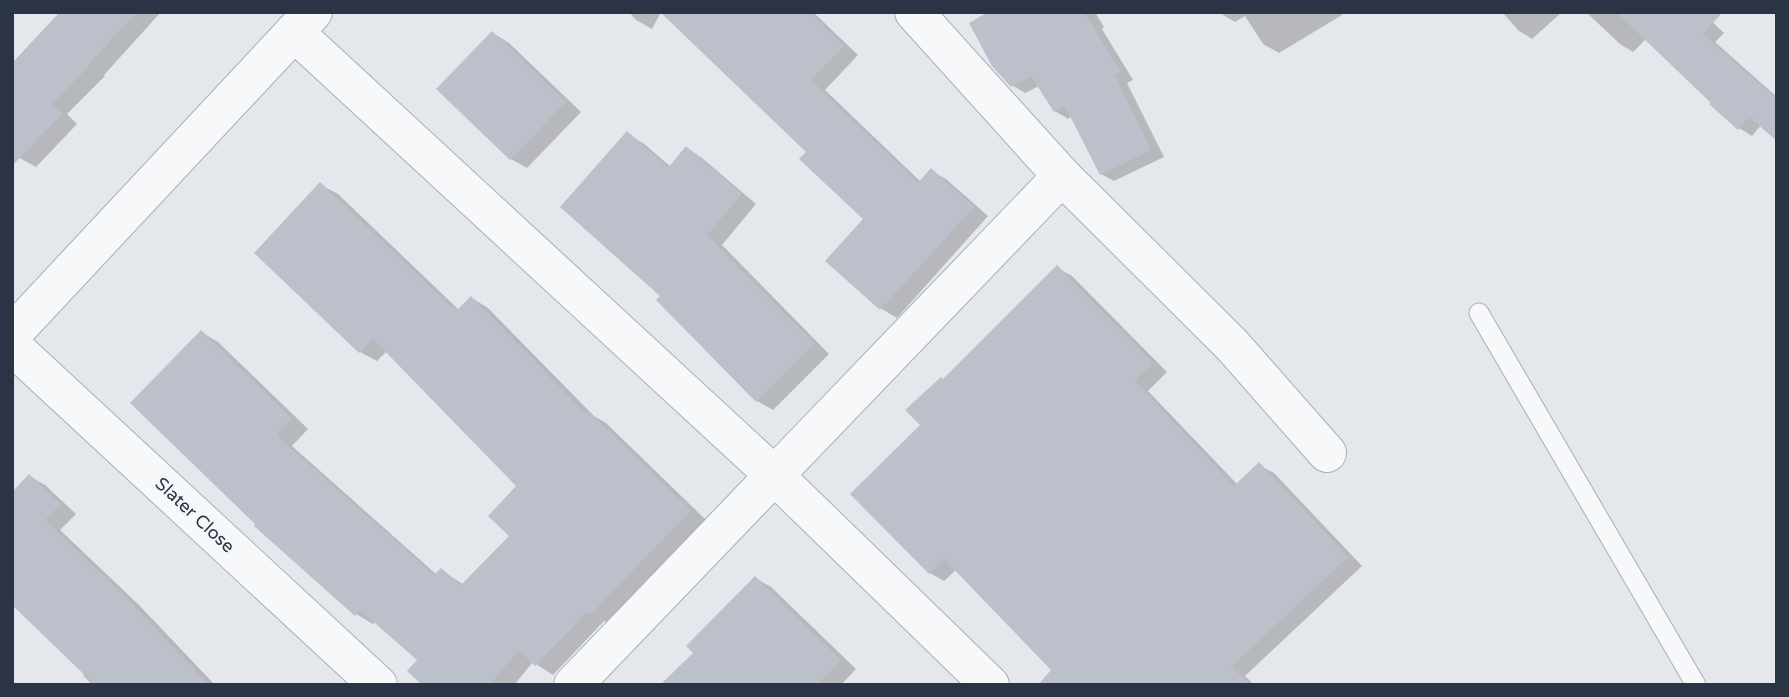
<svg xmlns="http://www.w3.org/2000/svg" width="1789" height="697" font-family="'Varela Round',sans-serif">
<rect width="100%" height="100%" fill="#e4e7ec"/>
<g fill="#0003">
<path d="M 63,12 L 161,12 L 104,75 L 105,76 L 67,114 L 77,124 L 36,167 L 20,158 Z"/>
<path d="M 629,12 L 661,12 L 652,29 L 636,20 Z"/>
<path d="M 691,12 L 813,12 L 858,55 L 825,90 L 921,182 L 931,171 L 946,179 L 988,216 L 897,318 L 882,309 L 828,260 L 865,219 Z"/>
<path d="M 991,12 L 1095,12 L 1104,27 L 1102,29 L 1133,80 L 1127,83 L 1164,157 L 1114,181 L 1101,174 L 1072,116 L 1068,119 L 1055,111 L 1039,86 L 1025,93 L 1012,85 Z"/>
<path d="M 1218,12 L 1341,12 L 1342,15 L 1279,53 L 1263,44 L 1245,16 L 1235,22 Z"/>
<path d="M 1502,12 L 1562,12 L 1532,39 L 1519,31 Z"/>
<path d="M 1586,12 L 1702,12 L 1724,33 L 1715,42 L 1777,97 L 1777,138 L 1761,125 L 1752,136 L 1739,128 L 1646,39 L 1633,52 L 1620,44 Z"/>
<path d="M 493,33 L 509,43 L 581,112 L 527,168 L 511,159 L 439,89 Z"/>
<path d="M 627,134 L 643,143 L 671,167 L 687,148 L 702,158 L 756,204 L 722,245 L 829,354 L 773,410 L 757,401 L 658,300 L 662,296 Z"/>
<path d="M 321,185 L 338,194 L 459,310 L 472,298 L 488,308 L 594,416 L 606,423 L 707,521 L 608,623 L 604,621 L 553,675 L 533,662 L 514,685 L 425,685 L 419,660 L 375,621 L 373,624 L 356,614 L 201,332 L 218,342 L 308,429 L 292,446 L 437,575 L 441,570 L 464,585 L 511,536 L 519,486 L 387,351 L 377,361 L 360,352 L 256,253 Z"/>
<path d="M 1057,268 L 1072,276 L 1167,372 L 1148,391 L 1238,485 L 1259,465 L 1274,473 L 1362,566 L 1245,676 L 1254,685 L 1056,685 L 1053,670 L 956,570 L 944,581 L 930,573 L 943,380 Z"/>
<path d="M 29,476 L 45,485 L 76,514 L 60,530 L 139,605 L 215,685 L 92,685 L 83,675 L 85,673 Z"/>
<path d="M 755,578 L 771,587 L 856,669 L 841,685 L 663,685 L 696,653 Z"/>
</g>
<g fill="#bbc0ca">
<path d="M 60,12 L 137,12 L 89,64 L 90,65 L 52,104 L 62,114 L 12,166 L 12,63 Z"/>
<path d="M 660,12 L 809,12 L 844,46 L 811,80 L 918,183 L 931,168 L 974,207 L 880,310 L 825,261 L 863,219 L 799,159 L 806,152 Z"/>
<path d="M 988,12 L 1084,12 L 1121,72 L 1115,75 L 1151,150 L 1100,175 L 1065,106 L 1054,112 L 1031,76 L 1011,87 L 992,66 L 969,23 Z"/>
<path d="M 1616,12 L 1723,12 L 1703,34 L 1777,99 L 1777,141 L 1749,117 L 1738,130 L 1709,104 L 1711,103 Z"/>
<path d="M 492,31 L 566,102 L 510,160 L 436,89 Z"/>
<path d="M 627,131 L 668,168 L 686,146 L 742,194 L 707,235 L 815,344 L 756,402 L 656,300 L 660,296 L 560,207 Z"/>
<path d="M 320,182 L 456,311 L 471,296 L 586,414 L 589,412 L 691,510 L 590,615 L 587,612 L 535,666 L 519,650 L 489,685 L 422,685 L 407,671 L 417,660 L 360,610 L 355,616 L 254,526 L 255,524 L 130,403 L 201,330 L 292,419 L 276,435 L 434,575 L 441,568 L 461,585 L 509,536 L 488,516 L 516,486 L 373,339 L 359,353 L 254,253 Z"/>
<path d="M 1057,265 L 1153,363 L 1135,381 L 1234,486 L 1259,462 L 1348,557 L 1231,667 L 1252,685 L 1038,685 L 1051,670 L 944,559 L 929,574 L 850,494 L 920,425 L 905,410 L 941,377 L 943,379 Z"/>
<path d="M 29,474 L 61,504 L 45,520 L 122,593 L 209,685 L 95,685 L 12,605 L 12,488 L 14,490 Z"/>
<path d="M 755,576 L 841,660 L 817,685 L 660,685 L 693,653 L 686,646 Z"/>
</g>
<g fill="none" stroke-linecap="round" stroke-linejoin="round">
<defs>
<path id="lane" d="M 1479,313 L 1696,685"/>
<g id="street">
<path d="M 914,12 L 1062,176 L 1232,345 L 1327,453"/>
<path d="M 294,32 L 775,476 L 990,685"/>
<path d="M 12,334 L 313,12"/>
<path d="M 12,346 L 378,685"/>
<path d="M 573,685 L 1062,176"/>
</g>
</defs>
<use href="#lane" stroke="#a9aeb7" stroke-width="21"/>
<use href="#street" stroke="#a9aeb7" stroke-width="40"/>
<use href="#lane" stroke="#f7f8fa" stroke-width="19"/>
<use href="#street" stroke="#f7f8fa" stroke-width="38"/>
</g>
<g text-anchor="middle" stroke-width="6" stroke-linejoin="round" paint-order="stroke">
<g font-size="18" fill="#2b3445" stroke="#f4f6f9">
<text transform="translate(195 515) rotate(43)" y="6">Slater Close</text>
</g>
</g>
<rect width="1789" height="697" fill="none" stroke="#2b3445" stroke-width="28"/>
</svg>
